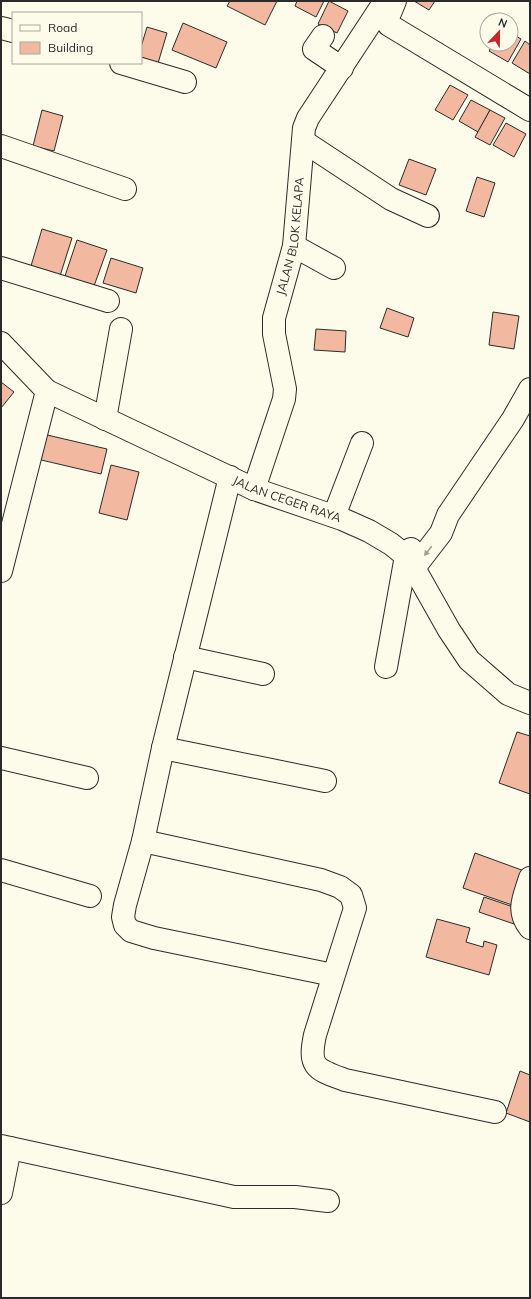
<svg xmlns="http://www.w3.org/2000/svg" width="531" height="1299" font-family="Mulish,sans-serif">
<rect width="100%" height="100%" fill="#fdfbea"/>
<g fill="#f2b8a0" stroke="#2b2b2b">
<path d="M 230,1 L 277,1 L 265,25 L 227,6 Z"/>
<path d="M 297,1 L 324,1 L 316,17 L 295,6 Z"/>
<path d="M 329,1 L 348,11 L 337,33 L 318,24 Z"/>
<path d="M 414,1 L 435,1 L 429,10 Z"/>
<path d="M 183,23 L 227,42 L 216,68 L 172,50 Z"/>
<path d="M 147,27 L 167,33 L 156,70 L 141,63 L 141,47 Z"/>
<path d="M 511,33 L 521,39 L 508,62 L 489,51 L 493,44 L 511,44 Z"/>
<path d="M 525,41 L 530,45 L 530,74 L 512,63 Z"/>
<path d="M 450,85 L 468,95 L 453,120 L 435,110 Z"/>
<path d="M 471,100 L 490,110 L 478,132 L 459,121 Z"/>
<path d="M 42,110 L 63,116 L 54,151 L 33,146 Z"/>
<path d="M 490,110 L 505,118 L 490,145 L 475,137 Z"/>
<path d="M 506,123 L 526,134 L 514,157 L 493,145 Z"/>
<path d="M 409,159 L 436,169 L 426,195 L 399,185 Z"/>
<path d="M 477,177 L 495,183 L 484,217 L 466,211 Z"/>
<path d="M 42,229 L 72,238 L 60,276 L 31,266 Z"/>
<path d="M 77,240 L 107,250 L 94,286 L 65,276 Z"/>
<path d="M 111,258 L 143,268 L 136,293 L 103,283 Z"/>
<path d="M 387,308 L 414,318 L 408,337 L 380,328 Z"/>
<path d="M 493,312 L 519,316 L 514,349 L 489,345 Z"/>
<path d="M 316,329 L 346,331 L 345,352 L 314,350 Z"/>
<path d="M 1,382 L 14,392 L 1,408 Z"/>
<path d="M 43,434 L 107,449 L 101,474 L 37,459 Z"/>
<path d="M 111,465 L 139,472 L 127,520 L 99,513 Z"/>
<path d="M 517,732 L 530,736 L 530,794 L 499,783 Z"/>
<path d="M 475,853 L 527,872 L 515,906 L 463,888 Z"/>
<path d="M 484,897 L 519,909 L 514,924 L 479,912 Z"/>
<path d="M 437,919 L 470,928 L 466,942 L 483,947 L 484,941 L 497,945 L 489,975 L 426,957 Z"/>
<path d="M 520,1071 L 530,1075 L 530,1122 L 506,1113 Z"/>
</g>
<g fill="none" stroke-linecap="round" stroke-linejoin="round">
<defs>
<g id="minor">
<path d="M 395,1 L 388,18 L 389,25 L 530,110"/>
<path d="M 1,28 L 13,31"/>
<path d="M 323,36 L 314,49 L 342,68"/>
<path d="M 121,63 L 185,82"/>
<path d="M 303,141 L 391,199 L 428,216"/>
<path d="M 1,146 L 125,189"/>
<path d="M 294,246 L 334,268"/>
<path d="M 1,268 L 108,301"/>
<path d="M 105,419 L 121,329"/>
<path d="M 230,477 L 163,748 L 143,841 L 125,905 L 123,917 L 125,925 L 131,931 L 154,938 L 333,975"/>
<path id="s1" d="M 254,489 L 284,399 L 285,389 L 274,334 L 274,318 L 294,246 L 304,128 L 308,118 L 385,1"/>
<path d="M 334,516 L 362,443"/>
<path d="M 414,568 L 441,533 L 448,515 L 513,419 L 530,389"/>
<path d="M 1,571 L 47,391"/>
<path d="M 185,657 L 263,674"/>
<path d="M 386,667 L 406,556 L 411,549"/>
<path d="M 163,748 L 325,781"/>
<path d="M 1,758 L 87,778"/>
<path d="M 143,841 L 321,880 L 340,887 L 351,895 L 355,908 L 315,1035 C 308,1068 316,1069 345,1080 L 495,1112"/>
<path d="M 1,870 L 90,896"/>
<path d="M 530,878 C 524,898 516,910 530,928"/>
<path d="M 1,1146 L 234,1197 L 295,1197 L 328,1201"/>
<path d="M 1,1193 L 10,1148"/>
</g>
<g id="major">
<path id="s2" d="M 1,343 L 47,391 L 254,489 L 342,519 L 369,531 L 391,544 L 406,556 L 414,568 L 449,630 L 469,660 L 508,694 L 530,703"/>
</g>
</defs>
<use href="#minor" stroke="#2b2b2b" stroke-width="24"/>
<use href="#major" stroke="#2b2b2b" stroke-width="24"/>
<use href="#minor" stroke="#fdfbea" stroke-width="22"/>
<use href="#major" stroke="#fdfbea" stroke-width="22"/>
</g>
<defs><path id="oneway-solid" d="M-6-.8H1V-3.2L6.5 0L1 3.2V.8H-6Z"/></defs>
<use fill="#9e9d94" href="#oneway-solid" transform="translate(428 551) rotate(128)"/>
<g text-anchor="middle" stroke-width="3" stroke-linejoin="round" paint-order="stroke">
<g font-size="12" fill="#2b2b2b" stroke="#fdfbea">
<text dy="4" stroke="none"><textPath href="#s1" startOffset="261">JALAN BLOK KELAPA</textPath></text>
<text dy="4" stroke="none"><textPath href="#s2" startOffset="330">JALAN CEGER RAYA</textPath></text>
</g>
</g>
<rect width="531" height="1299" fill="none" stroke="#2b2b2b" stroke-width="4"/>
<rect x="12" y="12" width="130" height="52" fill="#fdfbea" stroke="#a9a89e"/>
<rect x="20" y="25" width="20" height="6" fill="#fdfbea" stroke="#a9a89e"/>
<text x="48" y="32" font-size="12" fill="#2b2b2b">Road</text>
<rect x="20" y="42" width="20" height="12" fill="#f2b8a0" stroke="#a9a89e"/>
<text x="48" y="52" font-size="12" fill="#2b2b2b">Building</text>
<g transform="translate(499 32) rotate(22)"><circle r="19" fill="#fdfbea" stroke="#a9a89e"/>
<path d="M0-3L7 15L0 10L-7 15Z" fill="#c62828"/>
<text y="-6" font-size="11" font-weight="bold" text-anchor="middle" fill="#2b2b2b">N</text>
</g>
</svg>
